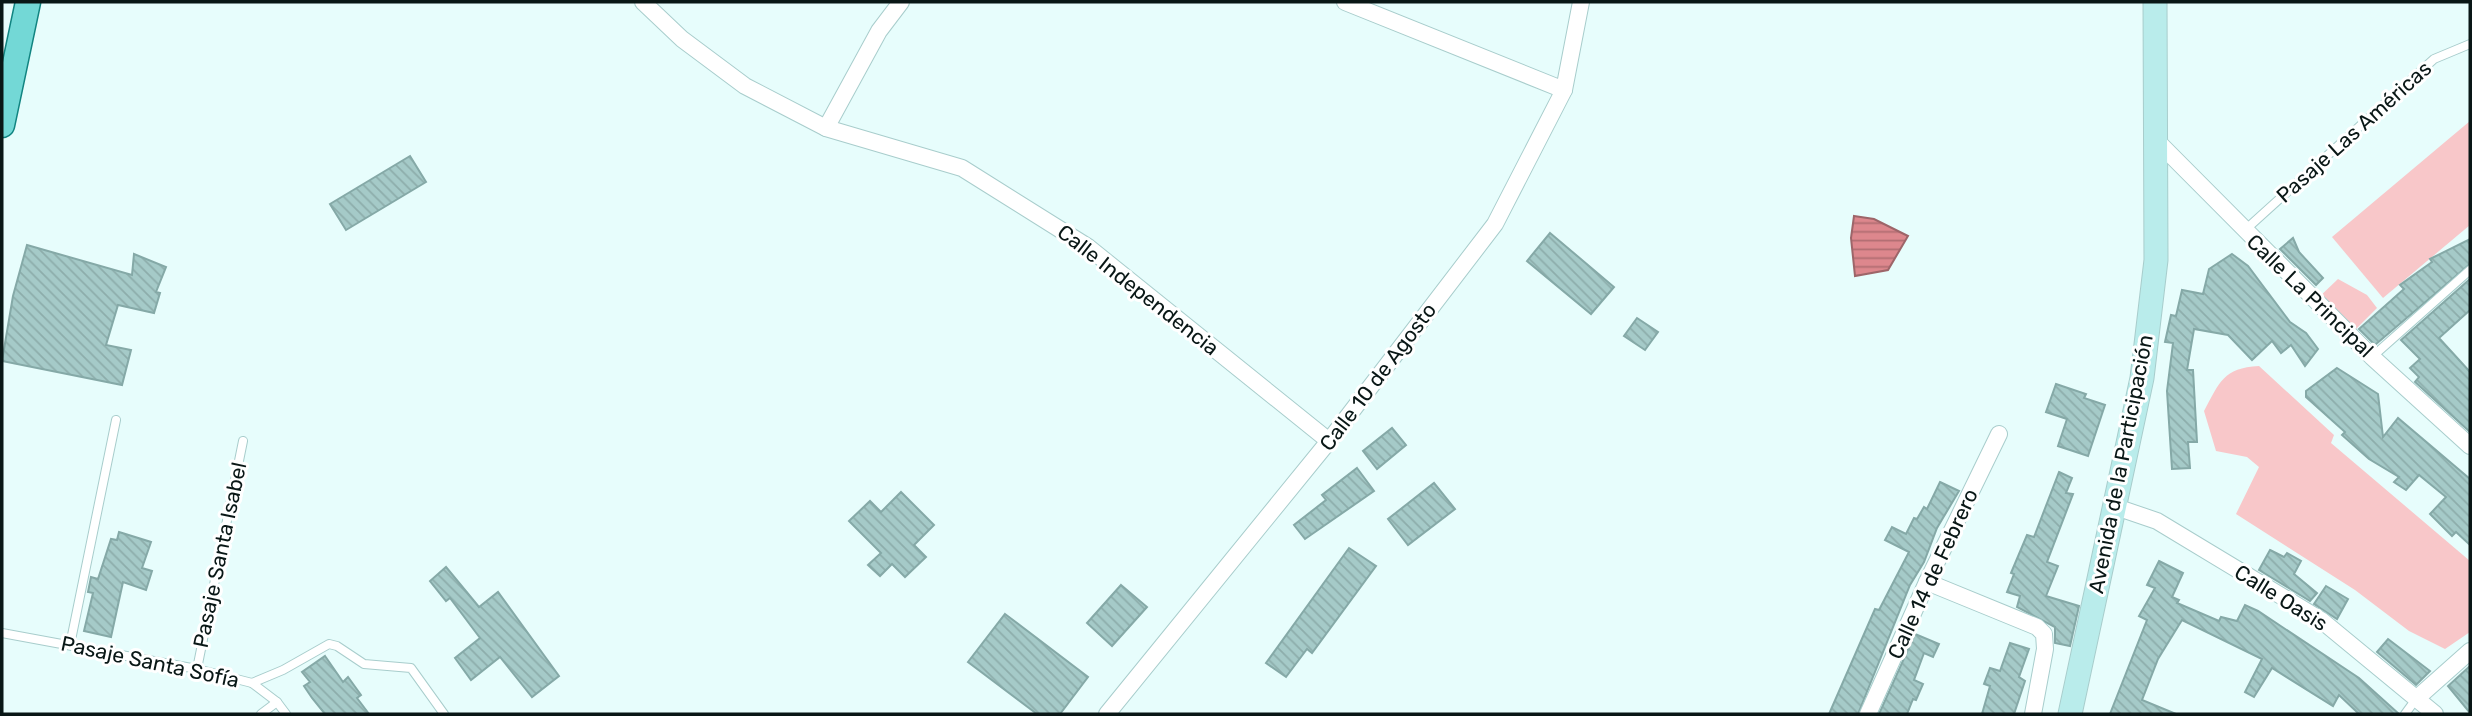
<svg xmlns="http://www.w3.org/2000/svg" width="2472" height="716" font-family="Rubik,sans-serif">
<defs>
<pattern id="water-rules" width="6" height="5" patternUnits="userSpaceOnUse" patternTransform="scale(1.75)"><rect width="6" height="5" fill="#dd878d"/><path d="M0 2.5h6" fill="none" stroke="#b16d72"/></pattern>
<pattern id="building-back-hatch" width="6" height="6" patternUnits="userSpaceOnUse" patternTransform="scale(1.75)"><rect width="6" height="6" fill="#a5cac8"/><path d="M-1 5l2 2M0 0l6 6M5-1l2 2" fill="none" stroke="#8dadab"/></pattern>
</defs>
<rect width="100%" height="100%" fill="#e7fdfc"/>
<g fill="#f8c7c9">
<path d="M 2470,121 L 2470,225 L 2383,298 L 2332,237 Z"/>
<path d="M 2338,279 L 2367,295 L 2377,308 L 2352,333 L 2315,301 Z"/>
<path d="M 2259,366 L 2334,435 L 2331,443 L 2470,561 L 2470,632 L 2445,649 L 2409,631 L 2355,590 L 2236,514 L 2259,467 L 2247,457 L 2216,451 L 2204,411 C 2220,382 2223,368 2259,366 Z"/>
</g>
<path fill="url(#water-rules)" stroke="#9d6569" stroke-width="2" d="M 1854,216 L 1874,219 L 1908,236 L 1888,270 L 1855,276 L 1851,238 Z"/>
<g fill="url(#building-back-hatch)" stroke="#85a9a7" stroke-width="2">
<path d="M 410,156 L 426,182 L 346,230 L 330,204 Z"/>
<path d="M 1550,233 L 1614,287 L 1591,314 L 1527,261 Z"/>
<path d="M 2293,238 L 2299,252 L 2323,278 L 2316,285 L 2280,249 Z"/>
<path d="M 2470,239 L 2470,264 L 2375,345 L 2359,329 L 2404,289 L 2400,285 L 2432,262 L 2430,259 Z"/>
<path d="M 27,245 L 132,275 L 134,254 L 166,267 L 156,292 L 160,293 L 154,313 L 118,305 L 106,345 L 131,350 L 122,385 L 2,361 L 13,296 Z"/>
<path d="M 2232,254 L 2248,266 L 2290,322 L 2306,333 L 2318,349 L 2305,366 L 2291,345 L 2281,353 L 2272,341 L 2252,360 L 2228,335 L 2194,329 L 2187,370 L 2193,370 L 2197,442 L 2188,442 L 2190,468 L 2172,469 L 2167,391 L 2173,343 L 2165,342 L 2171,315 L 2176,316 L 2182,290 L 2203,294 L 2209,269 Z"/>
<path d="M 2470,279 L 2470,310 L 2439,338 L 2470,372 L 2470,432 L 2415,382 L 2419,377 L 2410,368 L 2420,359 L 2401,340 Z"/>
<path d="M 1637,318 L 1658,332 L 1645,350 L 1624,336 Z"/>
<path d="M 2337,368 L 2378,394 L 2383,437 L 2398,418 L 2470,479 L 2470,545 L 2456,532 L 2452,536 L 2430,514 L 2446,497 L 2419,475 L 2406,490 L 2394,482 L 2399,477 L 2369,459 L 2342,435 L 2345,432 L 2306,397 L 2306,391 Z"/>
<path d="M 2056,384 L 2086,394 L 2084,398 L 2105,405 L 2088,456 L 2058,446 L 2067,419 L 2046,412 Z"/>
<path d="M 1392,428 L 1406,445 L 1377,469 L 1363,451 Z"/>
<path d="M 1357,468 L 1374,491 L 1305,539 L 1294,525 L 1326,500 L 1322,495 Z"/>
<path d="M 2059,472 L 2072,478 L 2066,493 L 2073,494 L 2047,562 L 2058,566 L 2046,596 L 2079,606 L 2070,646 L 2055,643 L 2055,627 L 2017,607 L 2020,596 L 2007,592 L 2014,574 L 2011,573 L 2027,535 L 2034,537 Z"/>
<path d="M 1940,482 L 1959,491 L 1937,528 L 1924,562 L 1910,585 L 1858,714 L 1829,714 L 1875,609 L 1879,610 L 1909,552 L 1885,540 L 1892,527 L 1906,534 L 1914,518 L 1917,519 L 1924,507 L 1927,509 Z"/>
<path d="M 1434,483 L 1455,509 L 1408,545 L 1388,519 Z"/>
<path d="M 901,492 L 934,525 L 914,545 L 926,557 L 905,577 L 892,564 L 880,576 L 868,565 L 881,553 L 849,521 L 870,501 L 881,512 Z"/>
<path d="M 119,532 L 151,542 L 142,568 L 152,571 L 146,590 L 123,582 L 111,637 L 84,631 L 93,593 L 88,592 L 91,577 L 98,579 L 111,539 L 117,540 Z"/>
<path d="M 1349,548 L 1376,566 L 1312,653 L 1307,649 L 1286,677 L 1266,663 Z"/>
<path d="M 2270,550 L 2284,557 L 2287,553 L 2301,561 L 2294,574 L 2317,593 L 2310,601 L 2259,570 Z"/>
<path d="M 2159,561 L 2183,573 L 2172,597 L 2179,600 L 2177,603 L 2219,621 L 2221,617 L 2237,621 L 2245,605 L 2258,611 L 2359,678 L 2399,714 L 2359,714 L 2339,695 L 2333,706 L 2272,668 L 2254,697 L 2245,692 L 2262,659 L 2182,620 L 2158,659 L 2142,700 L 2176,714 L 2110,714 L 2147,620 L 2139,616 L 2155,588 L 2147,585 Z"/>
<path d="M 446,567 L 479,607 L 498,592 L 559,676 L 532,697 L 500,657 L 471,680 L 455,658 L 480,638 L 450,598 L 446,601 L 430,581 Z"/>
<path d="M 1121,585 L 1147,607 L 1112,646 L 1087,623 Z"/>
<path d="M 2326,586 L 2348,599 L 2337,619 L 2314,604 Z"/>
<path d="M 1005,614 L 1088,677 L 1060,714 L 1037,714 L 968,662 Z"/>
<path d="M 1915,634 L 1939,644 L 1933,657 L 1924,653 L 1914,680 L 1923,684 L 1916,700 L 1913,699 L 1907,714 L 1879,714 Z"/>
<path d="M 2388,639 L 2430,671 L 2416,685 L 2377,652 Z"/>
<path d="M 2010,643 L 2029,649 L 2019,677 L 2025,681 L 2014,714 L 1982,714 L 1990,686 L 1984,684 L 1990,668 L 2000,671 Z"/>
<path d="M 325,656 L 343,682 L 348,677 L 361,695 L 357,698 L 369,714 L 325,714 L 312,698 L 304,686 L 310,682 L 302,672 Z"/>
<path d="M 2470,666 L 2470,713 L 2448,686 Z"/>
</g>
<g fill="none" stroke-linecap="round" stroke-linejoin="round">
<defs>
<g id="service">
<path d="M 2244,231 L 2434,59 L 2470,44"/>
<path d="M 2372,357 L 2470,270"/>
<path d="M 2,633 L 197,669 L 252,683 L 277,702 L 286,714"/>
<path d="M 70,645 L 116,420"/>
<path d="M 197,669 L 243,441"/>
<path d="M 252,683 L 283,670 L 329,644 L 337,646 L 364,664 L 411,668 L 444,714"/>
<path d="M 261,714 L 277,702"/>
<path d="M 2405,714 L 2416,699"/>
</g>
<g id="minor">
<path d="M 643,2 L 682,39 L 745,86 L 826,128 L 962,168 L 1088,247 L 1329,441"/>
<path d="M 1345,2 L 1564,90"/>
<path d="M 826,128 L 879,31 L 901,2"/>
<path d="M 2155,139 L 2372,357 L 2470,446"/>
<path d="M 2113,506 L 2157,521 L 2321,620 L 2435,714"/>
<path d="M 1927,582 L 2037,627 L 2044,634 L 2045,649 L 2033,714"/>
<path d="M 2416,699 L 2470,651"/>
<path d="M 1107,714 L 1329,441 L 1495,224 L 1564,90 L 1581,2"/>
<path d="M 1868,714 L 1927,582 L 1999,434"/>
</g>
<path id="secondary" d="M 2070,714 L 2142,378 L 2156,260 L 2155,2"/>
<path id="primary" d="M 2,125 L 28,2"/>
</defs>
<use href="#service" stroke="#a8cdcc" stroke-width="10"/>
<use href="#minor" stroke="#a8cdcc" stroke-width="18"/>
<use href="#secondary" stroke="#a8cdcc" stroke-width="25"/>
<use href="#primary" stroke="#118481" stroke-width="27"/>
<use href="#service" stroke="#fff" stroke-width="8"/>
<use href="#minor" stroke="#fff" stroke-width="16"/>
<use href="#secondary" stroke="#b9eceb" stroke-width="23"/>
<use href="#primary" stroke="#73d8d6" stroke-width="24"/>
</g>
<g text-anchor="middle" stroke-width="6" stroke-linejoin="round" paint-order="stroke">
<g font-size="21" fill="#091716" stroke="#fff">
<text transform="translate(2354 132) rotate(-42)" y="7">Pasaje Las Américas</text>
<text transform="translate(1138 290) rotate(38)" y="7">Calle Independencia</text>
<text transform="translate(2310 296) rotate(44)" y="7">Calle La Principal</text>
<text transform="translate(1378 377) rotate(-53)" y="7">Calle 10 de Agosto</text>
<text transform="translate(2121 464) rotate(-79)" y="7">Avenida de la Participación</text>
<text transform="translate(220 555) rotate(-78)" y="7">Pasaje Santa Isabel</text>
<text transform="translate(1933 574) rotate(-65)" y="7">Calle 14 de Febrero</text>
<text transform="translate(2281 598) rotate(32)" y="7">Calle Oasis</text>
<text transform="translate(150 662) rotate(12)" y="7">Pasaje Santa Sofía</text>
</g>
</g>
<rect width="2472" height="716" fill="none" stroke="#091716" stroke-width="7"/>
</svg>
